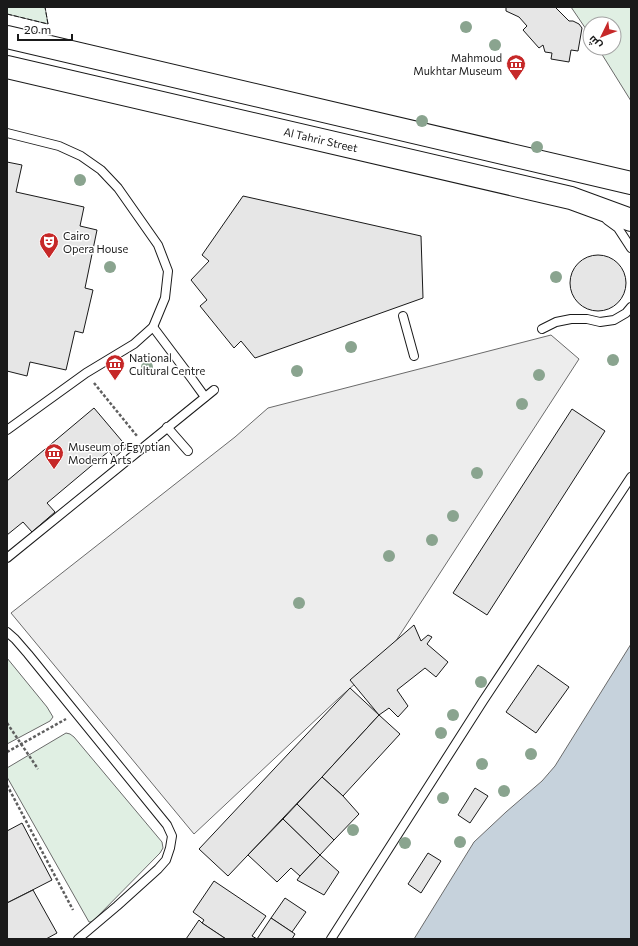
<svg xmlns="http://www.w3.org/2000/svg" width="638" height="946" font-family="Commissioner,Cairo,sans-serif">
<rect width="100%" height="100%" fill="#fff"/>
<g fill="#e0efe3" stroke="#6a6a6a">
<path d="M 7,7 L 45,7 L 48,24 L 7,14 Z"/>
<path d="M 571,7 L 631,7 L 631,101 L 598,48 L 614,48 L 614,24 L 590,24 L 590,35 Z"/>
<path d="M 7,658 L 47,707 L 53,717 L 50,721 L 7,744 Z"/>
<path d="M 66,733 L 70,734 L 74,737 L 162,842 L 163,848 L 160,853 L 92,922 L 89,922 L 7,777 L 7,768 Z"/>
</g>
<path fill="#ededed" stroke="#6a6a6a" d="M 551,335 L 579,359 L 392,647 L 356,683 L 339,698 L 194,834 L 11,613 L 235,437 L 268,408 Z"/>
<path fill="#c6d2dc" stroke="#6a6a6a" d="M 631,644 L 631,939 L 414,939 L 474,842 L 506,812 L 542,781 L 555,766 Z"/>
<g fill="#e6e6e6" stroke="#1a1a1a">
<path d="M 506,7 L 555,7 L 569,21 L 573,21 L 579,24 L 582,28 L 578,51 L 571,50 L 569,62 L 551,59 L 552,53 L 545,52 L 543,45 L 539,48 L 523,30 L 527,26 L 519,17 L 506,11 Z"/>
<path d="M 7,162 L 22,165 L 16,192 L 84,207 L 80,226 L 97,230 L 85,288 L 93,290 L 83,333 L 75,331 L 66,370 L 30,362 L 27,376 L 7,371 Z"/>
<path d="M 243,196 L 421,236 L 423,298 L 255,358 L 241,341 L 234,348 L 200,306 L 207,300 L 191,280 L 209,261 L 202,255 Z"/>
<circle cx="598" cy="283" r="28"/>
<path d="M 94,408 L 127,447 L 114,458 L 109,451 L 47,503 L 55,512 L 32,532 L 23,522 L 7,535 L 7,481 Z"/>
<path d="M 572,409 L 605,431 L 487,615 L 453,593 Z"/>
<path d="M 414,625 L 421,641 L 428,635 L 432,637 L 427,644 L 448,662 L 436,677 L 425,668 L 397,690 L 408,706 L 398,717 L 389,708 L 379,715 L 350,680 Z"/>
<path d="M 538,665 L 569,687 L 536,733 L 506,712 Z"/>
<path d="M 350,688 L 379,715 L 322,777 L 228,876 L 199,849 Z"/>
<path d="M 379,715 L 400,734 L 343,796 L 322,777 Z"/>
<path d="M 322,777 L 343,796 L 359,814 L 334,840 L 297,804 Z"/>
<path d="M 475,788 L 488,796 L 470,823 L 458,815 Z"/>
<path d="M 297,804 L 334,840 L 320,855 L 283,819 Z"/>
<path d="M 283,819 L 320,855 L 300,876 L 291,868 L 277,882 L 248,855 Z"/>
<path d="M 22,823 L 52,880 L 7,903 L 7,831 Z"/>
<path d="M 428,853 L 441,861 L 421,893 L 408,884 Z"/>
<path d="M 320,855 L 339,872 L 324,895 L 297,880 L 300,876 Z"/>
<path d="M 214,881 L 266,916 L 252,936 L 257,939 L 226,939 L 202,923 L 204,920 L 193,912 Z"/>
<path d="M 33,890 L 57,933 L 46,939 L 7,939 L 7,903 Z"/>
<path d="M 285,898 L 306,912 L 292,932 L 271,918 Z"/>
<path d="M 271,918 L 295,934 L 292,939 L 257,939 Z"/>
<path d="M 199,920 L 202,923 L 226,939 L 186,939 Z"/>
</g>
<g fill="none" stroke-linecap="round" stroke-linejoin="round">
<defs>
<g id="service">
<path d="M 7,133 L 59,146 L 81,156 L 101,170 L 118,188 L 158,245 L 168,271 L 165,298 L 153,327 L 134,344 L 86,373 L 7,430"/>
<path d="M 607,220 L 618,228 L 631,248"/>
<path d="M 403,316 L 414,356"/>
<path d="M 153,327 L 192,379 L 205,397"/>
<path d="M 542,329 L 556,322 L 571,319 L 587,319 L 600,322 L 614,320 L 626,313 L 631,307"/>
<path d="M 167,427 L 188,451"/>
<path d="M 7,558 L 214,390"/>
<path d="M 7,632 L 15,639 L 28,654 L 167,825 L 172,836 L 170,848 L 166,860 L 158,869 L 117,906 L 78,939"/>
<path d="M 331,939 L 483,701 L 631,477"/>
</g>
<g id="primary">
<path d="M 7,37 L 631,183"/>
<path id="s1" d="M 7,67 L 571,198 L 631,220"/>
</g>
</defs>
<use href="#service" stroke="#1a1a1a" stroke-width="10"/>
<use href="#primary" stroke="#1a1a1a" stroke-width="24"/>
<g stroke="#5f5f5f" stroke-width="2.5" stroke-dasharray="3 2" stroke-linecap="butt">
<path d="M 94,383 L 137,436"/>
<path d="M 7,723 L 38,769"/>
<path d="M 7,752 L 66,719"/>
<path d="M 7,785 L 73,910"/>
</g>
<use href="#service" stroke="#fff" stroke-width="8"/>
<use href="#primary" stroke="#fff" stroke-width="22"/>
<path stroke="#1a1a1a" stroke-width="1" stroke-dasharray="5 2" stroke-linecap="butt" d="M 7,14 L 48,24 L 45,7"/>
</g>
<g fill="#8aa48f">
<circle cx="466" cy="27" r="6"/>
<circle cx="495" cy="45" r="6"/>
<circle cx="422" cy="121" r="6"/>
<circle cx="537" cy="147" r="6"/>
<circle cx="80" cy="180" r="6"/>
<circle cx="110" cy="267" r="6"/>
<circle cx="556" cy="277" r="6"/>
<circle cx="351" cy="347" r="6"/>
<circle cx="613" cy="360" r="6"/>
<circle cx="147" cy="367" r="6"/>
<circle cx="297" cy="371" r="6"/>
<circle cx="539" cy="375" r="6"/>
<circle cx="522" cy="404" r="6"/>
<circle cx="477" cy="473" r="6"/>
<circle cx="453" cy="516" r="6"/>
<circle cx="432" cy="540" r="6"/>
<circle cx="389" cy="556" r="6"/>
<circle cx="299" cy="603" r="6"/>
<circle cx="481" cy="682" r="6"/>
<circle cx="453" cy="715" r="6"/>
<circle cx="441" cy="733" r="6"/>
<circle cx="531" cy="754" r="6"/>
<circle cx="482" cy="764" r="6"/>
<circle cx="504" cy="791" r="6"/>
<circle cx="443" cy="798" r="6"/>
<circle cx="353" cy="830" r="6"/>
<circle cx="460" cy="842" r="6"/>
<circle cx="405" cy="843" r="6"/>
</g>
<defs>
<symbol id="museum-pin" viewBox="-11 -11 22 30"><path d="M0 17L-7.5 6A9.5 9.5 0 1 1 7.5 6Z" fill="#c62828" stroke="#fff"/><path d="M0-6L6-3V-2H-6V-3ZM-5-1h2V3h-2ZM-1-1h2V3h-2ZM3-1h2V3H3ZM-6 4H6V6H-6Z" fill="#fff"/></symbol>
<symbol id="theatre-pin" viewBox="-11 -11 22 30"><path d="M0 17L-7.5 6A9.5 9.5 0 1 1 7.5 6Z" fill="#c62828" stroke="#fff"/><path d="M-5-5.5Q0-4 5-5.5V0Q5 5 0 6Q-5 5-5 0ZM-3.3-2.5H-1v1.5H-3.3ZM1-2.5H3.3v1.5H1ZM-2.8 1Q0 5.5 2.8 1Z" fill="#fff"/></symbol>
</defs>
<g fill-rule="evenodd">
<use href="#museum-pin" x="505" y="53" width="22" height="30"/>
<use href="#theatre-pin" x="38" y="231" width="22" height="30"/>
<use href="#museum-pin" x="104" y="353" width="22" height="30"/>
<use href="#museum-pin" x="43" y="442" width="22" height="30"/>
</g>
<g text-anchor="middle" stroke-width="3" stroke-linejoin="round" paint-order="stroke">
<g font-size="11" fill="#1a1a1a" stroke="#fff" text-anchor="start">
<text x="502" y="62" text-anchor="end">Mahmoud<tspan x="502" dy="13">Mukhtar Museum</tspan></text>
<text x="63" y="240">Cairo<tspan x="63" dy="13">Opera House</tspan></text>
<text x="129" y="362">National<tspan x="129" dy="13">Cultural Centre</tspan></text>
<text x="68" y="451">Museum of Egyptian<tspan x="68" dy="13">Modern Arts</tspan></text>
</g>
<g font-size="11" fill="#1a1a1a" stroke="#fff">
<text dy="4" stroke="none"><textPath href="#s1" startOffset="322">Al Tahrir Street</textPath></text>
</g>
</g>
<rect width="638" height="946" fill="none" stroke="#1a1a1a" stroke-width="16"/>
<g transform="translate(602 36) rotate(227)"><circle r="19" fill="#ffffff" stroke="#a3a3a3"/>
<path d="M0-3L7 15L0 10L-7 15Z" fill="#c62828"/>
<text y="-6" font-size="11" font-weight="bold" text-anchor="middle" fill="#1a1a1a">ش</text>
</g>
<path d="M18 34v6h54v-6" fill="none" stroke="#1a1a1a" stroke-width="2"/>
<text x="24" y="34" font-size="12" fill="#1a1a1a" stroke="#ffffff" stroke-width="3" paint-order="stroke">20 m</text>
</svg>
